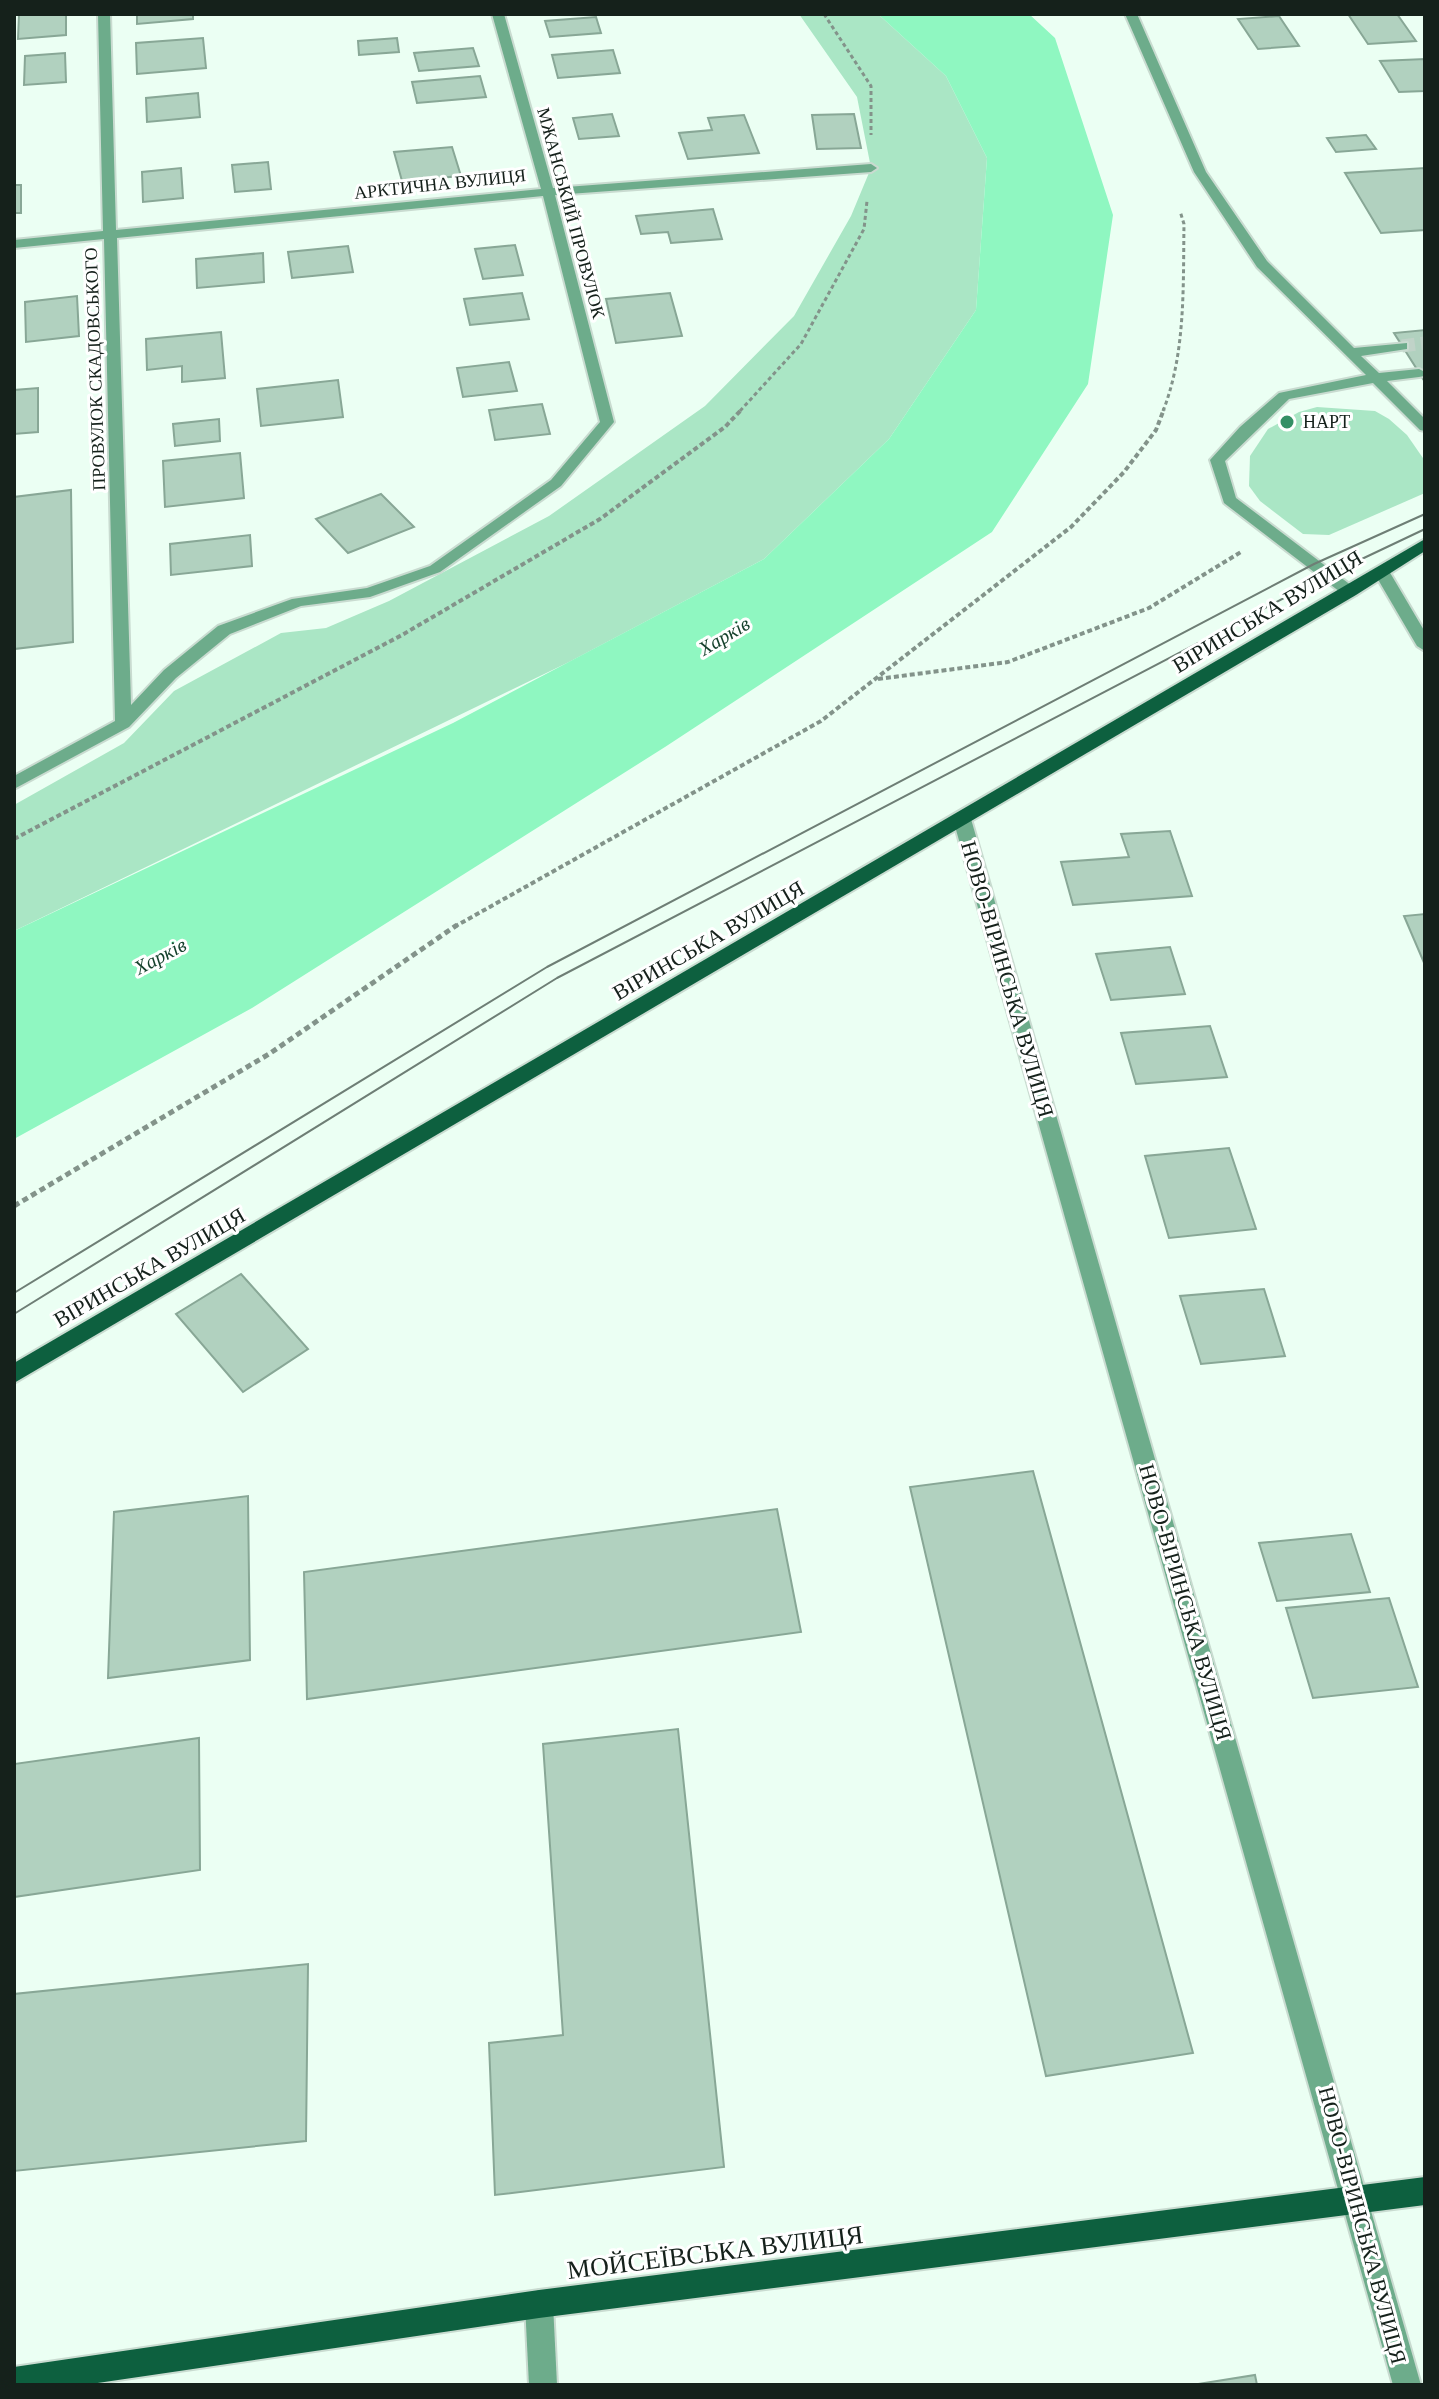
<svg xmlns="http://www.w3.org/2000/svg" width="1439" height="2399" font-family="'Times New Roman',serif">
<rect width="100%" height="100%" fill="#ebfff3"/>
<g fill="#aae6c5">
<path d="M 799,14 L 878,14 L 946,76 L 987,158 L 976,310 L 889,439 L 764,559 L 569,662 L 14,931 L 14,805 L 124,743 L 174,691 L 281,633 L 326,628 L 389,601 L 549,516 L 705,406 L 794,316 L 851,216 L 871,168 L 857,97 Z"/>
<path d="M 1317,407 L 1375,411 L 1389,419 L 1407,435 L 1425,461 L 1425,493 L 1329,535 L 1303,534 L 1260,501 L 1249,486 L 1250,456 L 1268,429 L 1299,412 Z"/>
</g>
<path fill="#8ff7c1" d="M 878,14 L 1029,14 L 1055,38 L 1113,215 L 1088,384 L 992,532 L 665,747 L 252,1008 L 14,1139 L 14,931 L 453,723 L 764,559 L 889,439 L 976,310 L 987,158 L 946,76 Z"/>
<g fill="#b1d1bf" stroke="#88a796" stroke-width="2">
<path d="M 19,14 L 66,14 L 66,35 L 18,39 Z"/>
<path d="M 137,14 L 193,14 L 193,19 L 137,24 Z"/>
<path d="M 1348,14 L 1397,14 L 1416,41 L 1368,44 Z"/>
<path d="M 1279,16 L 1299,46 L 1258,49 L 1238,19 Z"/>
<path d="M 596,17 L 601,33 L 550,37 L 545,21 Z"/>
<path d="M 203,38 L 206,68 L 137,74 L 136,43 Z"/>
<path d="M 397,38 L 399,52 L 359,55 L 358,41 Z"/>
<path d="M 473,48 L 479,66 L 419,71 L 414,53 Z"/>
<path d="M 613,50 L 620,73 L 558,78 L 552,55 Z"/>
<path d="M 65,53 L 66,82 L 24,85 L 25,56 Z"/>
<path d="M 1425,59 L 1425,91 L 1399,92 L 1380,61 Z"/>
<path d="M 480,76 L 486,97 L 417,103 L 412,82 Z"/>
<path d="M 198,93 L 200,117 L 147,122 L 146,98 Z"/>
<path d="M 612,114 L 619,136 L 579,139 L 573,118 Z"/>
<path d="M 854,114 L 861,148 L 817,149 L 812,115 Z"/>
<path d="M 744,115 L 759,153 L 688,159 L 679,133 L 712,130 L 708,118 Z"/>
<path d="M 1366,135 L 1376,149 L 1336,152 L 1327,138 Z"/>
<path d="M 452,147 L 461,176 L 402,181 L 394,152 Z"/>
<path d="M 268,162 L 271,189 L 235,192 L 232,165 Z"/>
<path d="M 181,168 L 183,198 L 143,202 L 142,172 Z"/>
<path d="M 1425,168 L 1425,230 L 1381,233 L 1345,173 Z"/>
<rect x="14" y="185" width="7" height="28"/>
<path d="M 713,209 L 722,239 L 671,243 L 668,232 L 641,234 L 636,216 Z"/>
<path d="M 515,245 L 523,275 L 483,279 L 475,249 Z"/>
<path d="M 348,246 L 353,272 L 292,278 L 288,252 Z"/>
<path d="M 263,253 L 264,282 L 197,288 L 196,259 Z"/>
<path d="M 522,293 L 529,319 L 470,325 L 464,299 Z"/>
<path d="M 670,293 L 682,336 L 616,343 L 606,299 Z"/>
<path d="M 77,296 L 79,336 L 26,342 L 25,302 Z"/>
<path d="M 1425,330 L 1425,382 L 1394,333 Z"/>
<path d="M 221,332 L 225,378 L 182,382 L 182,366 L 147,370 L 146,339 Z"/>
<path d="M 509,362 L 517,391 L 463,397 L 457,368 Z"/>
<path d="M 338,380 L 343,417 L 261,426 L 257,389 Z"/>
<path d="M 38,388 L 38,432 L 14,434 L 14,390 Z"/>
<path d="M 542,404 L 550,434 L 495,440 L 489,410 Z"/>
<path d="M 219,419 L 220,441 L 175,446 L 173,424 Z"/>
<path d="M 240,453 L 244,498 L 165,507 L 163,461 Z"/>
<path d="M 71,490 L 73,642 L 14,649 L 14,497 Z"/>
<path d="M 381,494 L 414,527 L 348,553 L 316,519 Z"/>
<path d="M 250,535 L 252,566 L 171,575 L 170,544 Z"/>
<path d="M 1170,831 L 1192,896 L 1073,905 L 1061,862 L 1129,857 L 1121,834 Z"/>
<path d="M 1425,914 L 1425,965 L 1404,916 Z"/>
<path d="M 1170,947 L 1185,994 L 1111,1000 L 1096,954 Z"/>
<path d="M 1210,1026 L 1227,1077 L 1136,1084 L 1121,1033 Z"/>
<path d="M 1229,1148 L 1256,1229 L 1169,1238 L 1145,1156 Z"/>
<path d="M 241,1274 L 308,1349 L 243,1392 L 176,1314 Z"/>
<path d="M 1264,1289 L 1285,1356 L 1201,1364 L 1180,1296 Z"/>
<path d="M 1033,1471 L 1193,2053 L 1046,2076 L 910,1487 Z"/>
<path d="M 248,1496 L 250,1660 L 108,1678 L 114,1512 Z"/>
<path d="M 777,1509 L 801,1632 L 307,1699 L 304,1572 Z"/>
<path d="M 1351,1534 L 1370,1592 L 1277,1601 L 1259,1543 Z"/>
<path d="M 1389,1598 L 1418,1687 L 1313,1698 L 1286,1608 Z"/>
<path d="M 678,1729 L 724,2167 L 495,2195 L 489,2043 L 563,2035 L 543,1744 Z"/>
<path d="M 199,1738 L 200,1870 L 14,1897 L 14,1764 Z"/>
<path d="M 308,1964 L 306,2141 L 14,2171 L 14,1994 Z"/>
<path d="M 1255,2375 L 1257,2385 L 1192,2385 Z"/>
</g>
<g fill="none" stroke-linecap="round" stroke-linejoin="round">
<path stroke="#c0d3c8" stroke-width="13" stroke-dasharray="13 6" stroke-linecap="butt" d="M 1402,346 L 1425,343"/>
<defs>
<g id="minor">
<path d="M 98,14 L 110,14 L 116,230 L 541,189 L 492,14 L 504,14 L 553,188 L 871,164 L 877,168 L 871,172 L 555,195 L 614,422 L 561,486 L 440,572 L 370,597 L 301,606 L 230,634 L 176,678 L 129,727 L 14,789 L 14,776 L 115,721 L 104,239 L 14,248 L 14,240 L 103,231 ZM 543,196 L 600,422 L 551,480 L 430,566 L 367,588 L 292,599 L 218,626 L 164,670 L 131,705 L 117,238 Z"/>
<path d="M 1125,14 L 1137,14 L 1206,172 L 1267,261 L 1354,348 L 1407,343 L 1407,349 L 1361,356 L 1379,373 L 1419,369 L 1425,372 L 1424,376 L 1419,377 L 1387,381 L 1425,419 L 1425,431 L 1420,430 L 1373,383 L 1289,399 L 1225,461 L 1236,498 L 1356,589 L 1356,595 L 1344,595 L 1224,503 L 1210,460 L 1240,427 L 1279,393 L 1366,375 L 1257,267 L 1194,172 Z"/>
<path d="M 1381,566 L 1389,571 L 1425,632 L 1425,651 L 1417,646 L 1373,571 Z"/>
<path d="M 962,813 L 971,819 L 1421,2385 L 1393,2385 L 953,819 Z"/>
<path d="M 539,2290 L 549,2294 L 553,2304 L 557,2385 L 529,2385 L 525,2304 L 529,2294 Z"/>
</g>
<g id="major">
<path d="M 1425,539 L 1425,551 L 1356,595 L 14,1383 L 14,1363 Z"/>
<path d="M 1425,2177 L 1425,2205 L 539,2318 L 84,2385 L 14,2385 L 14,2367 L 539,2290 Z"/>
</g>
</defs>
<use href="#minor" stroke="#c9dbd0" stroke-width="4"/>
<use href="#major" stroke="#c9dbd0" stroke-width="4"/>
<g stroke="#83938a" stroke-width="3" stroke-dasharray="4 3" stroke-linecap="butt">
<path d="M 824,14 L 871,86 L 871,135"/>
<path d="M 740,411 L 801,344 L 864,229 L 867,201"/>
<path d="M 1163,411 C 1186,353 1183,285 1184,224 L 1180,211"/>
</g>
<g stroke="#83938a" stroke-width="4" stroke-dasharray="5 3" stroke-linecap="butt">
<path d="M 878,679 L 1008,662 L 1149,608 L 1241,552"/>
<path d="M 14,839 L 402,635 L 600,519 L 725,427 L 742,409"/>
<path d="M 454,927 L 821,721 L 1071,527 L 1124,472 L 1156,430 L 1164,409"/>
</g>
<path stroke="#83938a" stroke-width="5" stroke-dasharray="6 4" stroke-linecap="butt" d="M 14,1206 L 269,1054 L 457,925"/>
<use href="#minor" fill="#6dac8b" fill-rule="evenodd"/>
<use href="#major" fill="#0d603f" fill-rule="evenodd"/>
<g stroke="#6e7e75" stroke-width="2">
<path d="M 14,1293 L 547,967 L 1314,564 L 1425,514"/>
<path d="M 14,1314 L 557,978 L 1328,575 L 1425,529"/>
</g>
</g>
<circle fill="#348f65" stroke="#fff" stroke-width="3" cx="1287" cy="422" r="8"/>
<g text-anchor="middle" stroke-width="6" stroke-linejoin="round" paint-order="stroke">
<g font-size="18" fill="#15211b" stroke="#fff">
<text transform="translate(440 184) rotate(-6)" y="6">АРКТИЧНА ВУЛИЦЯ</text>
<text transform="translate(571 213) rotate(75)" y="6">МЖАНСЬКИЙ ПРОВУЛОК</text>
<text transform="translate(95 369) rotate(-92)" y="6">ПРОВУЛОК СКАДОВСЬКОГО</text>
</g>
<g font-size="18" fill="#15211b" stroke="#fff" text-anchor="start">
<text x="1303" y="428">НАРТ</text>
</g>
<g font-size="20" font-style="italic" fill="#16422d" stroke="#fff">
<text transform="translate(724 636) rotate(-31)" y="7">Харків</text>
<text transform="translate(160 956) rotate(-28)" y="7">Харків</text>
</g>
<g font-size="22" fill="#15211b" stroke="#fff">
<text transform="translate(1267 611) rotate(-31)" y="8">ВІРИНСЬКА ВУЛИЦЯ</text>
<text transform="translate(708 940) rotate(-30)" y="8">ВІРИНСЬКА ВУЛИЦЯ</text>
<text transform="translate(1008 979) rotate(74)" y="8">НОВО-ВІРИНСЬКА ВУЛИЦЯ</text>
<text transform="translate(149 1267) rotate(-30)" y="8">ВІРИНСЬКА ВУЛИЦЯ</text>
<text transform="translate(1186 1602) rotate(74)" y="8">НОВО-ВІРИНСЬКА ВУЛИЦЯ</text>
<text transform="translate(1363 2225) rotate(75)" y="8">НОВО-ВІРИНСЬКА ВУЛИЦЯ</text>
</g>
<g font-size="26" fill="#15211b" stroke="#fff">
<text transform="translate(715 2252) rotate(-7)" y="9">МОЙСЕЇВСЬКА ВУЛИЦЯ</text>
</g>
</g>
<rect width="1439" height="2399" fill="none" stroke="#15211b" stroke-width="32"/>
</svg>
